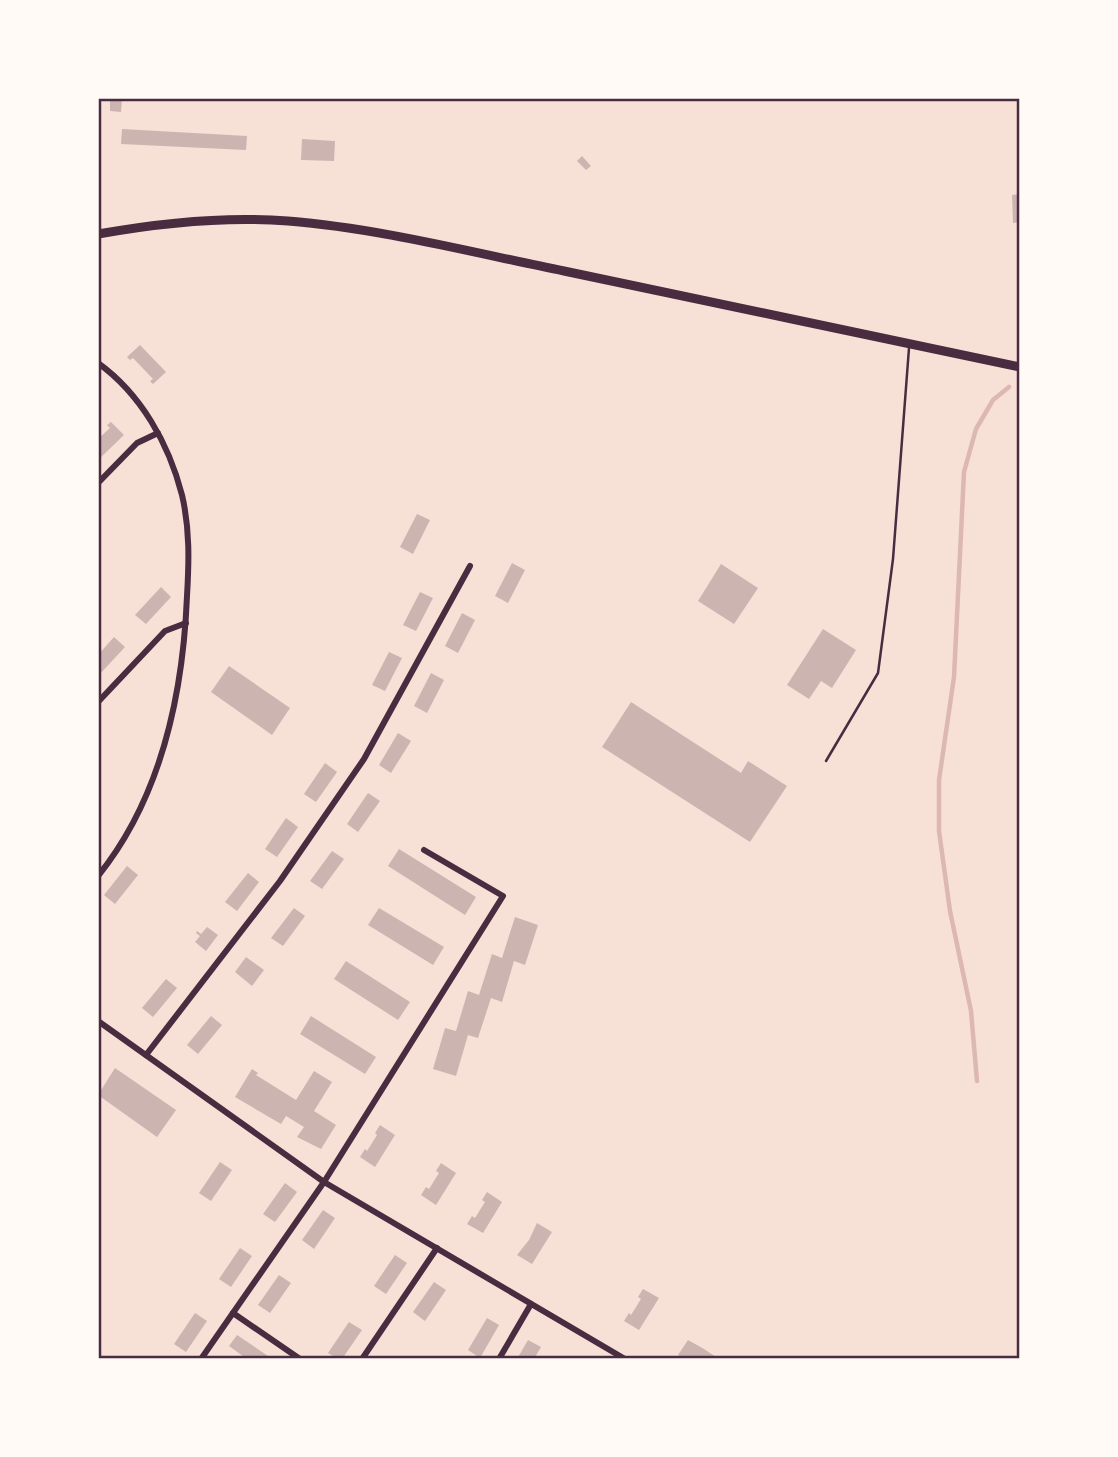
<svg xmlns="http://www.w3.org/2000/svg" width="1118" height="1457" font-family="'Fira Sans',sans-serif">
<rect width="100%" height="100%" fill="#f7e1d7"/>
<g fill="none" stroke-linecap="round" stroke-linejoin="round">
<path stroke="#dcb8b0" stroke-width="4.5" d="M 977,1081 L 971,1011 L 950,911 L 939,831 L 939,780 L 954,677 L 964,472 L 976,429 L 993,400 L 1009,387"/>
</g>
<g fill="#ccb4b1">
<path d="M 110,98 L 122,98 L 121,112 L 110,111 Z"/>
<path d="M 122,129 L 247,136 L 246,150 L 121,144 Z"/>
<path d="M 302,139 L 335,141 L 334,161 L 301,160 Z"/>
<path d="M 582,156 L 591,166 L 586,170 L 577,161 Z"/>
<path d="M 1020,194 L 1020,222 L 1013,223 L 1012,195 Z"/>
<path d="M 140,345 L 166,372 L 153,384 L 150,381 L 153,379 L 133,358 L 130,360 L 127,357 Z"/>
<path d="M 111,422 L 124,435 L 98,460 L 98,439 L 110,428 L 107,425 Z"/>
<path d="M 417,514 L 430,520 L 413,554 L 400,547 Z"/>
<path d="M 512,563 L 525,570 L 508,603 L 495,596 Z"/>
<path d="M 721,564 L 758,588 L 734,624 L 698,601 Z"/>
<path d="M 161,587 L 171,597 L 146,624 L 135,615 Z"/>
<path d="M 420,592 L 433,598 L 416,631 L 403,625 Z"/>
<path d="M 462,613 L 475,620 L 458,653 L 445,646 Z"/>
<path d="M 823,629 L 856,650 L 832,688 L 821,681 L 809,699 L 787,685 Z"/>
<path d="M 114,637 L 125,647 L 99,675 L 98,655 Z"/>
<path d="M 389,652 L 402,658 L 385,691 L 372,685 Z"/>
<path d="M 229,666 L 290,708 L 272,735 L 211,692 Z"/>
<path d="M 431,673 L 444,680 L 427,713 L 414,706 Z"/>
<path d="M 631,702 L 741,773 L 748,761 L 787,786 L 750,842 L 602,747 Z"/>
<path d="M 398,733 L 411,741 L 391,773 L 379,765 Z"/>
<path d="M 325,763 L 337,772 L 316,802 L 304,794 Z"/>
<path d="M 368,793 L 380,801 L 358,832 L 347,824 Z"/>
<path d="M 286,818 L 298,827 L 277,857 L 265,849 Z"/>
<path d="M 399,849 L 476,897 L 465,915 L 388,866 Z"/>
<path d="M 332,851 L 344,859 L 322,889 L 310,881 Z"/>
<path d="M 127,866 L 138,875 L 115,904 L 104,895 Z"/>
<path d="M 248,873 L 259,882 L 237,911 L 225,902 Z"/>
<path d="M 294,908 L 305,916 L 283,946 L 271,938 Z"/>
<path d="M 379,908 L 444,947 L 433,965 L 368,925 Z"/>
<path d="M 515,917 L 538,925 L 525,965 L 514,961 L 502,1002 L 491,998 L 478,1038 L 468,1035 L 456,1076 L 433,1069 L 445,1028 L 456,1031 L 468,991 L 479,995 L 492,954 L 502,958 Z"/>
<path d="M 207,927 L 218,935 L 206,951 L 195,942 L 200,936 L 196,933 L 197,931 L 201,934 Z"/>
<path d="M 246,957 L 264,970 L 252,986 L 235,972 Z"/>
<path d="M 346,961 L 410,1002 L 398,1020 L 334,979 Z"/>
<path d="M 166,979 L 177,988 L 153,1017 L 142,1008 Z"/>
<path d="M 211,1016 L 222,1025 L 198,1054 L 187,1045 Z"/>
<path d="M 311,1016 L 376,1057 L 365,1074 L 300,1034 Z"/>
<path d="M 115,1068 L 176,1110 L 157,1137 L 98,1095 Z"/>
<path d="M 252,1069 L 258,1073 L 256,1075 L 296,1100 L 314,1071 L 332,1082 L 314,1111 L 336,1125 L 321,1149 L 297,1137 L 304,1127 L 286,1116 L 281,1124 L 235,1097 Z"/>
<path d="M 380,1125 L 395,1135 L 375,1167 L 360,1157 L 365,1149 L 367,1151 L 377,1135 L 375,1133 Z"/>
<path d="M 220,1162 L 232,1170 L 211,1201 L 199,1193 Z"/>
<path d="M 441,1163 L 456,1173 L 436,1205 L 421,1195 L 426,1187 L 429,1189 L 439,1173 L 436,1171 Z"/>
<path d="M 285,1183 L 297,1192 L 275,1222 L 263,1214 Z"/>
<path d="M 487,1192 L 502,1202 L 483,1233 L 467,1224 L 472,1216 L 475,1218 L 485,1202 L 482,1200 Z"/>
<path d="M 323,1210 L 335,1218 L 314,1249 L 302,1240 Z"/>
<path d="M 537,1223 L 552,1232 L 532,1264 L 517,1255 L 529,1240 Z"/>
<path d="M 240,1248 L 252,1256 L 231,1287 L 219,1279 Z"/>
<path d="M 395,1255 L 407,1263 L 386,1294 L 374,1286 Z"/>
<path d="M 279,1275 L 291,1283 L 270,1313 L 258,1305 Z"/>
<path d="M 434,1282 L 446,1290 L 425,1321 L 413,1312 Z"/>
<path d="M 643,1289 L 659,1298 L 639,1330 L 624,1321 L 629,1313 L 631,1315 L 641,1299 L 638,1297 Z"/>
<path d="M 195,1313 L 207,1321 L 186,1352 L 174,1344 Z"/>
<path d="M 487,1318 L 499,1325 L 480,1358 L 468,1350 Z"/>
<path d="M 349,1322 L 362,1330 L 342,1359 L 338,1359 L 328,1353 Z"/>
<path d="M 237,1335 L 268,1356 L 266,1359 L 247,1359 L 229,1346 Z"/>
<path d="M 528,1340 L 541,1347 L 534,1359 L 517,1359 Z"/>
<path d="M 688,1340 L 704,1349 L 719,1359 L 688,1357 L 685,1359 L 678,1355 Z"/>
</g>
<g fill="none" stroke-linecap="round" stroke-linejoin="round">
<path stroke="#4a2c40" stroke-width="2.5" d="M 826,761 L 878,673 L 893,559 L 909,348"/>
<g stroke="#4a2c40" stroke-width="6">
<path d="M 98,363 C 141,394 169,444 182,495 C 190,529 189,562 187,596 C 183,694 161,798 98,876"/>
<path d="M 98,483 L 137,443 L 158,433"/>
<path d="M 98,702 L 165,631 L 186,623"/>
<path d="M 98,1021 L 324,1182 L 625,1359"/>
<path d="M 146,1055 L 280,881 L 364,759 L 470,566"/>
<path d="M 233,1313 L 300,1359"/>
<path d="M 201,1359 L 324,1182 L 503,896 L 424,850"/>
<path d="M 362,1359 L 437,1248"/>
<path d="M 499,1359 L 531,1304"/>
</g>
<path stroke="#4a2c40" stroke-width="9" d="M 98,234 C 159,223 225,216 288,221 C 378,228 475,253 564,271 C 716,302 868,336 1020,367"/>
</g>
<rect width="1118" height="1457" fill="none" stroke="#fffaf5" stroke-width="200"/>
<rect x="100" y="100" width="918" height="1257" fill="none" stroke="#4a2c40" stroke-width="2.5"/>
</svg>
